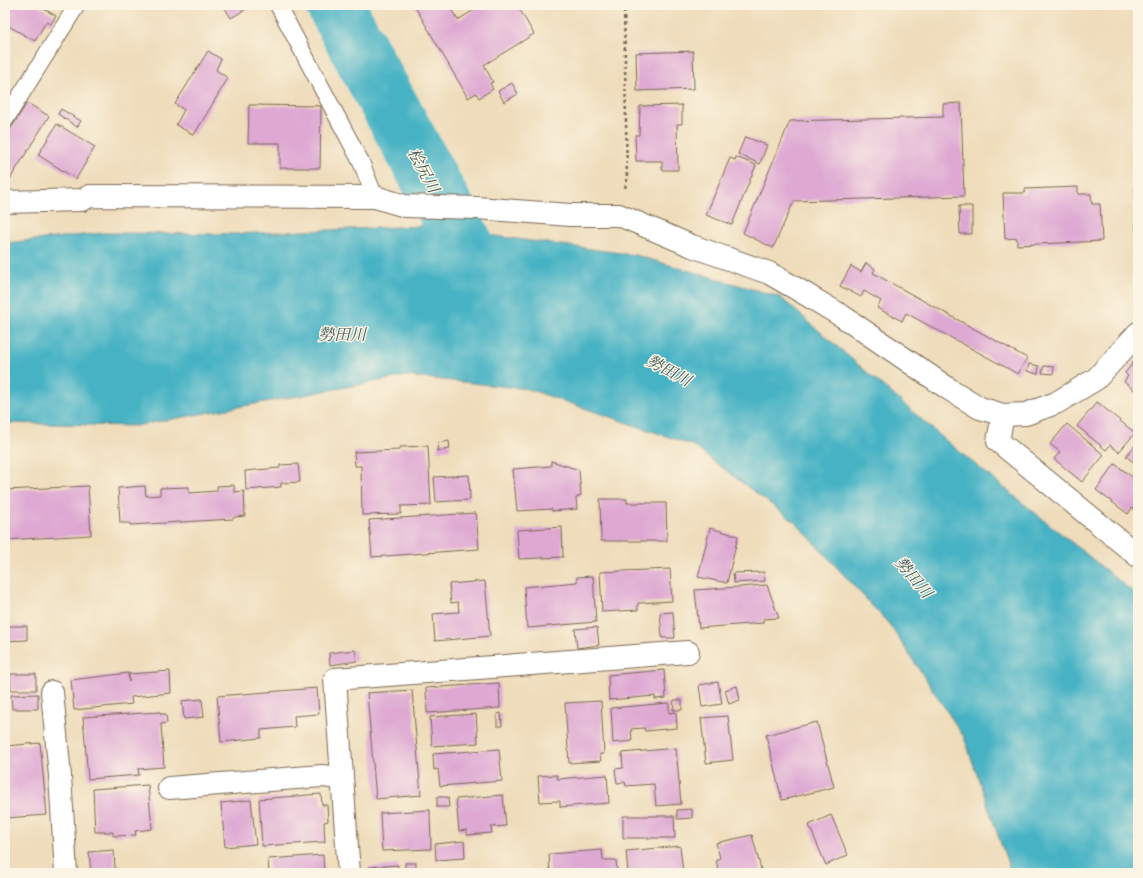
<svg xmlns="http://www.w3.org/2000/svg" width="1143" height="878" font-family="'Sorts Mill Goudy','Noto Serif JP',serif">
<rect width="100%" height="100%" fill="#fcf5e5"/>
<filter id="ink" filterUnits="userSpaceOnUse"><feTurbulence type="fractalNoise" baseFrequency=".025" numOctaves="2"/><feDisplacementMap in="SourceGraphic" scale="8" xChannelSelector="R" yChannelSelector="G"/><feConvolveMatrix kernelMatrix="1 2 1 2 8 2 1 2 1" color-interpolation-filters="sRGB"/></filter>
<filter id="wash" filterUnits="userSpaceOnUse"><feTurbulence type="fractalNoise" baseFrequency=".012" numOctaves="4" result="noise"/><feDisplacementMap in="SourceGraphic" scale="16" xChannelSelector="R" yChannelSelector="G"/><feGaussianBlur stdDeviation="0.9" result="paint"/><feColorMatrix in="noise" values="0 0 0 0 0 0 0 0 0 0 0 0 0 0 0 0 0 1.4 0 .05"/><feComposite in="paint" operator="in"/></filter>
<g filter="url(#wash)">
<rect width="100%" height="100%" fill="#eedcba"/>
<path fill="#46b2c4" stroke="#406e71" d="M 422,226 L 635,255 L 780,297 L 950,444 L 1138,596 L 1138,873 L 1011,873 L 964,737 L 889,624 L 796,523 L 692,445 L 528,389 L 406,376 L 135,426 L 5,423 L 5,243 L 103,233 L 233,234 Z"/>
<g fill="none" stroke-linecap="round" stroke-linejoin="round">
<path stroke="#46b2c4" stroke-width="58" d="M 335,5 L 496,302"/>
</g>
<g id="blocks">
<g fill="#dea8d3">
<path d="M 5,5 L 37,5 L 56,16 L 51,24 L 46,22 L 35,41 L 5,24 Z"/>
<path d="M 223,5 L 253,5 L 231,18 Z"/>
<path d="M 414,5 L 448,5 L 458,20 L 482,5 L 517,5 L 534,34 L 484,65 L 493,82 L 490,83 L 493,89 L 479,98 L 476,93 L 468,98 Z"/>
<path d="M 208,51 L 221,59 L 216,70 L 228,78 L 194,135 L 176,125 L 184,110 L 175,104 Z"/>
<path d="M 693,51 L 694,89 L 637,91 L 636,53 Z"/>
<path d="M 512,83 L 518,94 L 504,102 L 498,91 Z"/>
<path d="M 27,103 L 49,116 L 7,184 L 5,182 L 5,138 Z"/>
<path d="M 961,103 L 964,196 L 794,201 L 773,248 L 743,233 L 790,121 L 943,117 L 943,104 Z"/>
<path d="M 249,105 L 321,106 L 320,168 L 280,168 L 280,143 L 248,143 Z"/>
<path d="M 682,105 L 682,124 L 677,124 L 678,170 L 662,170 L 662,161 L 636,161 L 635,135 L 639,135 L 640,106 Z"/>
<path d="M 61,109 L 81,121 L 77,127 L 58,114 Z"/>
<path d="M 57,124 L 95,147 L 76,179 L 38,155 Z"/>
<path d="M 745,137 L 767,145 L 760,164 L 738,154 Z"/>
<path d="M 736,157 L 756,165 L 732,225 L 706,215 L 730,158 L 735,160 Z"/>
<path d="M 1135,183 L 1138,183 L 1138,232 L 1136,232 Z"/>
<path d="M 1078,187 L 1078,194 L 1091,194 L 1092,204 L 1100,204 L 1102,241 L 1017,245 L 1017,238 L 1005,239 L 1003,193 L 1025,193 L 1025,189 Z"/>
<path d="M 959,206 L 972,206 L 972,234 L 960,234 Z"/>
<path d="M 866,263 L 875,269 L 873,273 L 1027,358 L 1018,374 L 906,313 L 902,321 L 877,308 L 881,301 L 864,291 L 861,297 L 840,286 L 851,266 L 861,272 Z"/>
<path d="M 1138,357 L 1138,393 L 1124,382 L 1128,376 L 1125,373 Z"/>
<path d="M 1029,364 L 1039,366 L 1038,374 L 1027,371 Z"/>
<path d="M 1044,366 L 1054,367 L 1053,374 L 1042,373 Z"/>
<path d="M 1097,402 L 1135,433 L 1119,452 L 1110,445 L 1106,450 L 1077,426 Z"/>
<path d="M 1067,424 L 1104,455 L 1082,482 L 1054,459 L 1060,452 L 1050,444 Z"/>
<path d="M 449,441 L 450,449 L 437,451 L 438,443 Z"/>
<path d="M 1138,442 L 1138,466 L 1126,456 Z"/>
<path d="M 428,446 L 431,505 L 401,506 L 401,514 L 362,515 L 361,466 L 355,466 L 354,452 L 400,450 L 400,447 Z"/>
<path d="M 551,461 L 579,470 L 581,495 L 576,498 L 577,509 L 552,511 L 552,509 L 517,511 L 513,469 L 551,466 Z"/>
<path d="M 298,464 L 300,482 L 281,483 L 281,487 L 246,490 L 245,471 L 280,468 L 280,465 Z"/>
<path d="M 1115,464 L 1138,481 L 1138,512 L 1132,508 L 1128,514 L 1096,490 Z"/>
<path d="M 469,475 L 470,500 L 436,502 L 434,477 Z"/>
<path d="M 234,485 L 234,492 L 244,491 L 245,516 L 235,517 L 233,519 L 130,525 L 130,523 L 120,523 L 118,488 L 145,486 L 146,496 L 160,495 L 160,488 L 189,487 L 189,493 L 217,491 L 217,486 Z"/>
<path d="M 88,486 L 91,535 L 5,540 L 5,490 Z"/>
<path d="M 600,499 L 627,499 L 627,503 L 666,503 L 667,541 L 601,541 Z"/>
<path d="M 476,513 L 479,549 L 372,557 L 369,520 Z"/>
<path d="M 562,527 L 563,557 L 519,559 L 517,530 Z"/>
<path d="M 710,528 L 738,536 L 727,583 L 698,577 Z"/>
<path d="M 670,569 L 672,601 L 638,603 L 638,610 L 602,612 L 600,572 Z"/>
<path d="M 764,572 L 765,581 L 734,583 L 733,573 Z"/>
<path d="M 593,576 L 596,622 L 527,628 L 524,587 L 577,582 L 577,577 Z"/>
<path d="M 485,581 L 490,636 L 435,641 L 433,614 L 459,612 L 458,602 L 451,603 L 449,584 Z"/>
<path d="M 767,585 L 779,618 L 763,619 L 763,623 L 699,628 L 695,590 Z"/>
<path d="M 673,612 L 675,638 L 662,638 L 660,613 Z"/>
<path d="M 5,626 L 27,626 L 27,640 L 5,641 Z"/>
<path d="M 597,627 L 599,645 L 577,648 L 575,629 Z"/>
<path d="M 355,650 L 357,661 L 330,665 L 329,653 Z"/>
<path d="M 664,670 L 666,698 L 655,699 L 655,696 L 609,700 L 608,675 Z"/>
<path d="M 170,671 L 171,693 L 131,697 L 132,704 L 74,710 L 71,680 L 128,673 L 129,682 L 129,674 Z"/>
<path d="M 10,674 L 36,674 L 36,690 L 11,690 Z"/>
<path d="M 718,682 L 722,704 L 702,707 L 699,685 Z"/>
<path d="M 499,683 L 500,708 L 427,713 L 426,688 Z"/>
<path d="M 737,686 L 740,700 L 729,704 L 725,690 Z"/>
<path d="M 317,688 L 319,714 L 294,716 L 295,727 L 261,730 L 261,738 L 221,742 L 217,696 Z"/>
<path d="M 412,690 L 421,795 L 376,799 L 367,693 Z"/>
<path d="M 38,694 L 38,709 L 12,709 L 11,695 Z"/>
<path d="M 202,699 L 204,717 L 184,719 L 182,701 Z"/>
<path d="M 674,700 L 682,700 L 682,710 L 673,710 Z"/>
<path d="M 601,701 L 604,754 L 600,754 L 601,761 L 569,763 L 565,703 Z"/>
<path d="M 669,703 L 669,713 L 676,712 L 677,728 L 645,731 L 644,728 L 631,729 L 632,741 L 613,743 L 611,708 Z"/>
<path d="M 160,712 L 161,714 L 166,714 L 167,723 L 161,724 L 164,767 L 138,769 L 139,775 L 88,779 L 83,717 Z"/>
<path d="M 501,713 L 502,726 L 497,726 L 497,714 Z"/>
<path d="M 476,714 L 478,743 L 432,746 L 430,717 Z"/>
<path d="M 728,716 L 733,760 L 706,763 L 701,718 Z"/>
<path d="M 817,722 L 834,787 L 782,800 L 766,735 Z"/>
<path d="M 40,743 L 47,815 L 5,818 L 5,746 Z"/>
<path d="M 676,748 L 681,804 L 656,806 L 654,784 L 626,786 L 625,782 L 617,783 L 615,769 L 623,768 L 622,753 Z"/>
<path d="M 499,749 L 502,781 L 440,786 L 438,769 L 434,770 L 433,754 Z"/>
<path d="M 557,775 L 557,779 L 607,775 L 609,803 L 560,807 L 560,801 L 540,802 L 538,776 Z"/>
<path d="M 148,785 L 152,829 L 135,831 L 136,835 L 113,836 L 113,832 L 95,832 L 93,789 Z"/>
<path d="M 321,794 L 322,805 L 327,805 L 328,821 L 324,822 L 325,842 L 262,846 L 259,799 Z"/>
<path d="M 503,795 L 506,826 L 491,827 L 492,833 L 467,835 L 467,830 L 459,831 L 456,799 Z"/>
<path d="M 437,797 L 448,797 L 449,807 L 437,807 Z"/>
<path d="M 251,800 L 256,844 L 225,847 L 221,803 Z"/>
<path d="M 692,809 L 692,818 L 677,819 L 677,810 Z"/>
<path d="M 430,810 L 431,849 L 382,851 L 380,813 Z"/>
<path d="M 831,815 L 848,855 L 826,865 L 809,825 Z"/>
<path d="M 623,816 L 674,816 L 675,838 L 623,838 Z"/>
<path d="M 752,835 L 762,873 L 719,873 L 716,860 L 720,858 L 716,843 Z"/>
<path d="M 464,841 L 465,858 L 436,860 L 435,844 Z"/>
<path d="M 680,846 L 683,873 L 628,873 L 626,851 Z"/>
<path d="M 114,850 L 115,870 L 120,869 L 120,873 L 91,873 L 89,852 Z"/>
<path d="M 602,850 L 603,860 L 616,860 L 617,873 L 550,873 L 549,854 Z"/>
<path d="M 323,855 L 324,873 L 269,873 L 268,859 Z"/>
<rect x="405" y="863" width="11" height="9"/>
<path d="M 398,865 L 398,873 L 369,873 L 369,867 Z"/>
</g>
</g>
</g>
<g filter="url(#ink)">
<use href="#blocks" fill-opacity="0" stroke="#7a6855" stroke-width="1"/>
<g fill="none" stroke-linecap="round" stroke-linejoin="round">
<defs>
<g id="service">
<path d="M 278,5 L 361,162 L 375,197"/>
<path d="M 5,120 L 77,5"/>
</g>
<g id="minor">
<path d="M 5,202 L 82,200 L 90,196 L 375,197 L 405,206 L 477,208 L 570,215 L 619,215 L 692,246 L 769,273 L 802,292 L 842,316 L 949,389 L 980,408 L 1003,415 L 1026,414 L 1056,403 L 1096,379 L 1138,333"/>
<path d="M 1003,415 L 998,441 L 1138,556"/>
<path d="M 52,692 L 60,776 L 66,873"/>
<path d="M 169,788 L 322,776 L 341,778"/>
<path d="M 349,873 L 335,679 L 688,652"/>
</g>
</defs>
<use href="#service" stroke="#7a6855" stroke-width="18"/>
<use href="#minor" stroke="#7a6855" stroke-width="24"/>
<path stroke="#7a6855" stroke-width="2.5" stroke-dasharray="3 3" stroke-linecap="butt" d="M 624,5 L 627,180 L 625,188"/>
<use href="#service" stroke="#fff" stroke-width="16"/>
<use href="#minor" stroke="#fff" stroke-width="22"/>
</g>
</g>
<g text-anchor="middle" stroke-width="3" stroke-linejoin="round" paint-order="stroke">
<g font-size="16" font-style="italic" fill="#3f5a58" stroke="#fcf5e5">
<text transform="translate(424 170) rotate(62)" y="6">桧尻川</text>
<text x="342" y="340">勢田川</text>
<text transform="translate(669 370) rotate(28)" y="6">勢田川</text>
<text transform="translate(914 577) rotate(50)" y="6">勢田川</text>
</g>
</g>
<rect width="1143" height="878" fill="none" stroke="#fcf5e5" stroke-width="20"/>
</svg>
